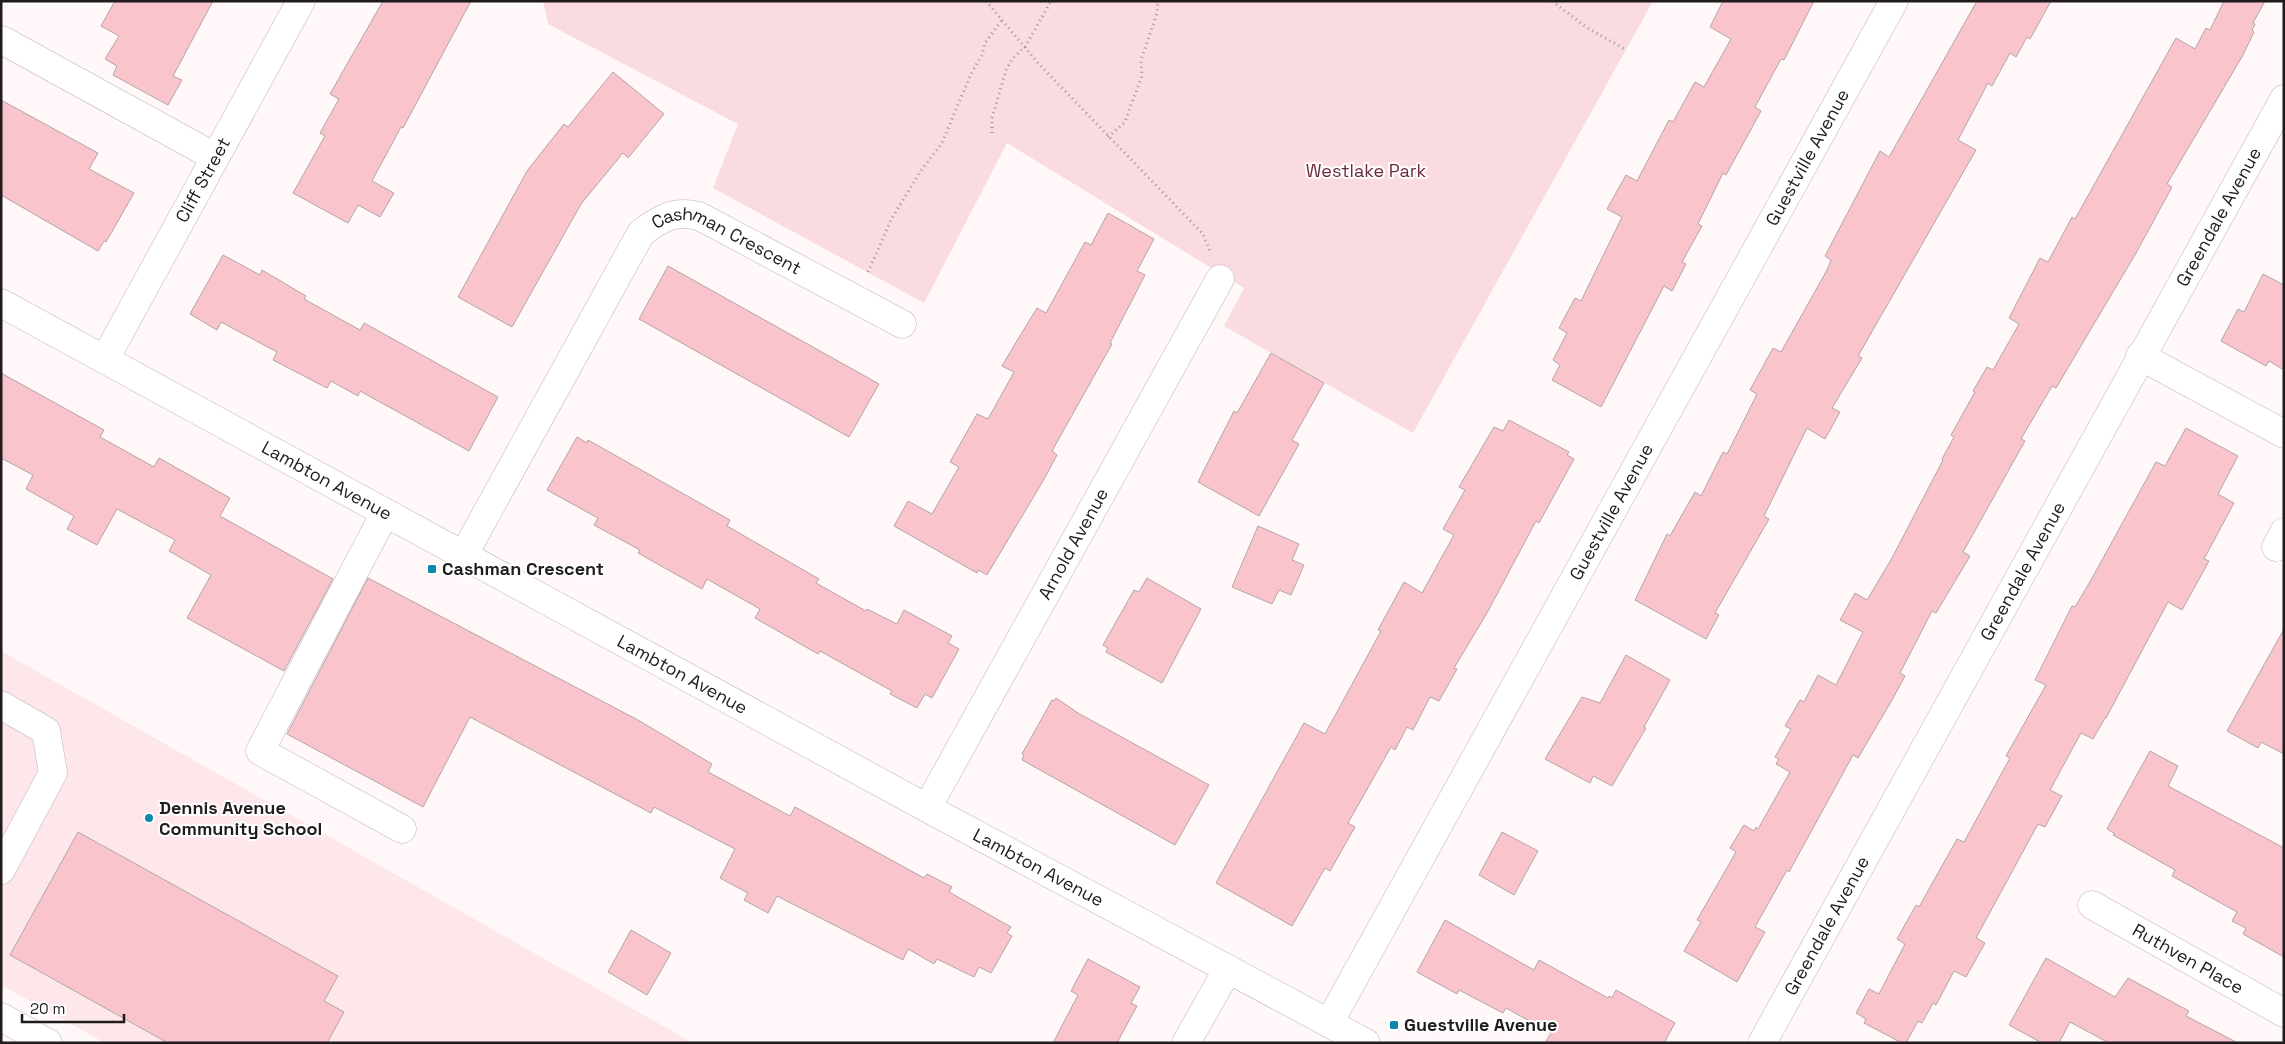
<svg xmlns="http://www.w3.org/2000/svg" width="2285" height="1044" font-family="'Space Grotesk',sans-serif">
<rect width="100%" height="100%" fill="#fff7f8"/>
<path fill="#fde7ea" d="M 1,651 L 693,1043 L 105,1043 L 1,985 Z"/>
<path fill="#fadbe0" d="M 543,1 L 1653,1 L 1413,433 L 1224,326 L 1244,288 L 1007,143 L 924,303 L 713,188 L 738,124 L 548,24 Z"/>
<g fill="#fac4cd" stroke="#b2a6a8">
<path d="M 115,1 L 213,1 L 173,76 L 182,80 L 168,105 L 113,75 L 117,66 L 105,59 L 119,36 L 101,26 Z"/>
<path d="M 383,1 L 471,1 L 403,128 L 401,127 L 372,181 L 394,193 L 380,217 L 358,205 L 348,223 L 293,193 L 325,136 L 320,133 L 339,99 L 330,94 Z"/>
<path d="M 1723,1 L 1814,1 L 1784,60 L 1781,59 L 1755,107 L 1761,111 L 1726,175 L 1723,173 L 1698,224 L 1702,226 L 1682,262 L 1686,264 L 1672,291 L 1664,286 L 1601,407 L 1552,380 L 1560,365 L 1553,360 L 1567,333 L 1559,328 L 1575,298 L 1581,301 L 1622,217 L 1607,209 L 1626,175 L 1637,181 L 1669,120 L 1673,122 L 1695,82 L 1704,87 L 1731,39 L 1710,27 Z"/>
<path d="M 1977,1 L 2051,1 L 2030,39 L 2027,37 L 2016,57 L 2010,53 L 1992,86 L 1988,83 L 1958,140 L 1976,150 L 1858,356 L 1862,358 L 1832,408 L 1840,412 L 1825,439 L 1807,428 L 1764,516 L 1769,519 L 1715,613 L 1719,615 L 1706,639 L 1635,600 L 1667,534 L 1670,536 L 1695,492 L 1701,496 L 1723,452 L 1727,454 L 1757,394 L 1750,390 L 1773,348 L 1781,352 L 1827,270 L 1831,260 L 1825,256 L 1880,151 L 1889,157 Z"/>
<path d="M 2224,1 L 2265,1 L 2253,23 L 2255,24 L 2252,30 L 2254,32 L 2243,55 L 2167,184 L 2172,187 L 2136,253 L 2056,388 L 2052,386 L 2021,439 L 2025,441 L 1963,552 L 1970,556 L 1936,613 L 1932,611 L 1900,673 L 1905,676 L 1892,700 L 1858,758 L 1853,755 L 1789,872 L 1787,870 L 1755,927 L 1765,932 L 1737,982 L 1684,951 L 1701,922 L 1697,920 L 1736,852 L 1730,848 L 1744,825 L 1754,831 L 1756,827 L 1758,829 L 1790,772 L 1776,764 L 1779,759 L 1775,757 L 1791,729 L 1785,726 L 1800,700 L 1804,702 L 1818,675 L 1836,685 L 1863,632 L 1840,620 L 1855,593 L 1867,600 L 1892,558 L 1943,460 L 1942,459 L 1954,437 L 1951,435 L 1975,392 L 1973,391 L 1987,367 L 1993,370 L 2019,324 L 2009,318 L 2040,258 L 2048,262 L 2072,217 L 2075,219 L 2176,38 L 2195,49 L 2206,28 L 2210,30 Z"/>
<path d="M 613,72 L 664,114 L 628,158 L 623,153 L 581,204 L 512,327 L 458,297 L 527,171 L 564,124 L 568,127 Z"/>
<path d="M 1,100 L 98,153 L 89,169 L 134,193 L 106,242 L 104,241 L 98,251 L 1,195 Z"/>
<path d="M 1108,213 L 1154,239 L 1137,271 L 1145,275 L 1110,343 L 1112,344 L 1052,451 L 1057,455 L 1043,481 L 987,575 L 978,570 L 977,573 L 894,526 L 908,501 L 932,514 L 959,467 L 950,462 L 977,414 L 988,419 L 1014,372 L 1002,366 L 1015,344 L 1037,308 L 1046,313 L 1085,242 L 1091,245 Z"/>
<path d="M 223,255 L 260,275 L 262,270 L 306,296 L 304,299 L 360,330 L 364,323 L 498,397 L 469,451 L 360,391 L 358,396 L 331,381 L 327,388 L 298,373 L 273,360 L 277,352 L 221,322 L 217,330 L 190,314 Z"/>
<path d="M 668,266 L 879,384 L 849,437 L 639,319 Z"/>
<path d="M 2263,274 L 2284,285 L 2284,370 L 2269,361 L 2266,366 L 2221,341 L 2238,309 L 2244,312 Z"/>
<path d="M 1271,353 L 1324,383 L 1292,440 L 1299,444 L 1259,516 L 1198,482 L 1234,411 L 1237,413 Z"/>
<path d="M 1,373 L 104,430 L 100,437 L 154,467 L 159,458 L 230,498 L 220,516 L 333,579 L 284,671 L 187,618 L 211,575 L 169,551 L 175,540 L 117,509 L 97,545 L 67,529 L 74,516 L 26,489 L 33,475 L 1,458 Z"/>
<path d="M 1509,420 L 1569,452 L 1567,455 L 1574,459 L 1539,523 L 1536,521 L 1487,613 L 1454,668 L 1457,669 L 1439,701 L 1430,697 L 1413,730 L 1407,727 L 1395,750 L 1391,747 L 1348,823 L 1355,827 L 1330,871 L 1325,868 L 1292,926 L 1216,883 L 1304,723 L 1325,734 L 1381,631 L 1378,630 L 1404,582 L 1422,593 L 1454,535 L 1443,529 L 1465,490 L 1459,487 L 1494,427 L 1503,431 Z"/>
<path d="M 2186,428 L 2238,456 L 2218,494 L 2234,503 L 2204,559 L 2209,561 L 2182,610 L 2168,602 L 2106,718 L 2105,718 L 2093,739 L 2081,733 L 2050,790 L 2062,796 L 2045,827 L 2038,824 L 1976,938 L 1985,943 L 1966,977 L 1954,971 L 1936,1005 L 1933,1003 L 1922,1023 L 1918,1021 L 1906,1043 L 1902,1043 L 1864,1023 L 1866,1019 L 1856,1013 L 1869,989 L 1879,994 L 1881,990 L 1905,944 L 1897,939 L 1916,905 L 1919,907 L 1957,839 L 1964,842 L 2010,758 L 2006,756 L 2046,685 L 2035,680 L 2072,606 L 2075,607 L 2091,580 L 2156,462 L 2165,466 Z"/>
<path d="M 577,437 L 587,443 L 588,440 L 730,520 L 727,526 L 819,579 L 816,583 L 866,611 L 867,609 L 897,624 L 904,610 L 952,636 L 948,643 L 959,649 L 932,698 L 925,694 L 917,708 L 890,694 L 892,691 L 820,651 L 818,654 L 755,618 L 760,609 L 707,579 L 702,589 L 638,553 L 640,550 L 594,525 L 598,518 L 547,490 Z"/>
<path d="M 1258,526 L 1299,544 L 1292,560 L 1304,565 L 1291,595 L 1279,590 L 1272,604 L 1232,587 Z"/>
<path d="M 368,578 L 638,720 L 712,764 L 708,772 L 790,816 L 795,807 L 924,878 L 927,874 L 952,887 L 949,892 L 1011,927 L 1007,933 L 1012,936 L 991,973 L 979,967 L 974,977 L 937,959 L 934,964 L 908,949 L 903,960 L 777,896 L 768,913 L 744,900 L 748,893 L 720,878 L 735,849 L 654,807 L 651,813 L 470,717 L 423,807 L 287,734 Z"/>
<path d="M 1147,578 L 1201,609 L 1162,683 L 1106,652 L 1108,648 L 1103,645 L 1134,590 L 1139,592 Z"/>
<path d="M 2284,629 L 2284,754 L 2261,742 L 2258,748 L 2227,731 Z"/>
<path d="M 1626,655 L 1670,680 L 1644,727 L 1646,728 L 1612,786 L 1593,776 L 1590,783 L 1545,759 L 1582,697 L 1600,703 Z"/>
<path d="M 1056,698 L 1078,713 L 1209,785 L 1175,845 L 1022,760 L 1024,755 L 1022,754 L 1052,700 L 1054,701 Z"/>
<path d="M 2150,751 L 2178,766 L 2168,786 L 2284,848 L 2284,957 L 2243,934 L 2246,928 L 2232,921 L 2237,912 L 2172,876 L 2175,870 L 2113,835 L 2115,834 L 2107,829 Z"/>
<path d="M 78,832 L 338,976 L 324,1001 L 344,1012 L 327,1043 L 168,1043 L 10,955 Z"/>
<path d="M 1502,832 L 1538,851 L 1514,895 L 1479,875 Z"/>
<path d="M 1445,920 L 1534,970 L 1539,960 L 1608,998 L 1609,996 L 1612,998 L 1616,990 L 1675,1023 L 1664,1043 L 1545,1043 L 1551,1033 L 1506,1008 L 1503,1013 L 1459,990 L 1457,994 L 1417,972 Z"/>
<path d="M 631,930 L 671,953 L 647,995 L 608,972 Z"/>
<path d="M 2046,958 L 2115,997 L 2128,978 L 2189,1011 L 2186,1016 L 2238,1043 L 2109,1043 L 2070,1022 L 2059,1043 L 2042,1043 L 2009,1025 Z"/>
<path d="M 1088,959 L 1140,987 L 1131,1003 L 1137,1006 L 1117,1043 L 1053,1043 L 1078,995 L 1071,991 Z"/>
</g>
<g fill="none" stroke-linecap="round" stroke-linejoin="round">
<defs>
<g id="minor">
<path d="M 2,40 L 215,157"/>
<path id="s1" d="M 1,303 L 927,808 L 1366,1043"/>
<path d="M 2140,356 L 2284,434"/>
<path id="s2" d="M 105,359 L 301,1"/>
<path d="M 385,513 L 260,751 L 402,829"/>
<path d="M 2276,547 L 2284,532"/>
<path id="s3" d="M 463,556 L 641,233 C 661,218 674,210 699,216 L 902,324"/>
<path d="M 1,705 L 46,731 L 53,773 L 1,870"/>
<path id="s4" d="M 927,808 L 1220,279"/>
<path id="s5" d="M 2092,905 L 2284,1013"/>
<path d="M 1,1017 L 48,1043"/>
<path id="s6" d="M 1329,1023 L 1894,1"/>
<path d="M 1186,1043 L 1228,969"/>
<path id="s7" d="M 1762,1043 L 2284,99"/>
</g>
</defs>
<use href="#minor" stroke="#c0b3b5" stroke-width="29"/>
<g stroke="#9c9697" stroke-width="3" stroke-dasharray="1 4" stroke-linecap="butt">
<path d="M 986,1 L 1038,63 L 1203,234 L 1210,251"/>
<path d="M 1552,1 L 1586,27 L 1626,50"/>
<path d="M 992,133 L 992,118 L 1006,70 L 1013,58 L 1025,47 L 1051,1"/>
<path d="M 1108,137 L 1125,122 L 1129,110 L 1142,76 L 1141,60 L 1157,13 L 1158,1"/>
<path d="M 868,272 L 892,218 L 920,172 L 942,143 L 971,74 L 982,55 L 985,43 L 1002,20"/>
</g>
<use href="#minor" stroke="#fff" stroke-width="28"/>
</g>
<g fill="#078aab" stroke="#fff" stroke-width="2">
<rect x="427" y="564" width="10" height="10" rx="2.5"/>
<circle cx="149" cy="818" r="5"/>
<rect x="1389" y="1020" width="10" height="10" rx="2.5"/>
</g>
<g text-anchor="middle" stroke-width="4" stroke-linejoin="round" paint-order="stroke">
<g font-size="18" fill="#201c1d" stroke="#fff">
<text dy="6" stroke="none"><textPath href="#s6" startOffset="989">Guestville Avenue</textPath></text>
<text dy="6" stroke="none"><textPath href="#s2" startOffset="204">Cliff Street</textPath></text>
<text dy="6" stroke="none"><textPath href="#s7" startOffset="944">Greendale Avenue</textPath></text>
<text dy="6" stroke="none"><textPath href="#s3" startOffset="465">Cashman Crescent</textPath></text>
<text dy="6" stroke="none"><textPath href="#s1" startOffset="371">Lambton Avenue</textPath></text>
<text dy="6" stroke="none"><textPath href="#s6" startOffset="584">Guestville Avenue</textPath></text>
<text dy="6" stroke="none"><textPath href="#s4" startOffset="302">Arnold Avenue</textPath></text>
<text dy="6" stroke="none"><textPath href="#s7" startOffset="539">Greendale Avenue</textPath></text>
<text dy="6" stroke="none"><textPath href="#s1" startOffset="776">Lambton Avenue</textPath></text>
<text dy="6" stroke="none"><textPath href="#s1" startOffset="1181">Lambton Avenue</textPath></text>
<text dy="6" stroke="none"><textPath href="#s7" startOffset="134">Greendale Avenue</textPath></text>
<text dy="6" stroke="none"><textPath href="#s5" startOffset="110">Ruthven Place</textPath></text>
</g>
<g font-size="18" fill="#6a2a3a" stroke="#fff">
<text x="1366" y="177">Westlake Park</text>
</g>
<g font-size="18" font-weight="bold" fill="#201c1d" stroke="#fff" text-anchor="start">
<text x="442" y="575">Cashman Crescent</text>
<text x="159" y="814">Dennis Avenue<tspan x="159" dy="21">Community School</tspan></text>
<text x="1404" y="1031">Guestville Avenue</text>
</g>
</g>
<rect width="2285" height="1044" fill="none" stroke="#201c1d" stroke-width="5"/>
<path d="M22 1014v8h102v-8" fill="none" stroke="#201c1d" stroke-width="2.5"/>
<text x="30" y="1014" font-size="15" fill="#201c1d" stroke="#ffffff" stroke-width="4" paint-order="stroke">20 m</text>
</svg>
